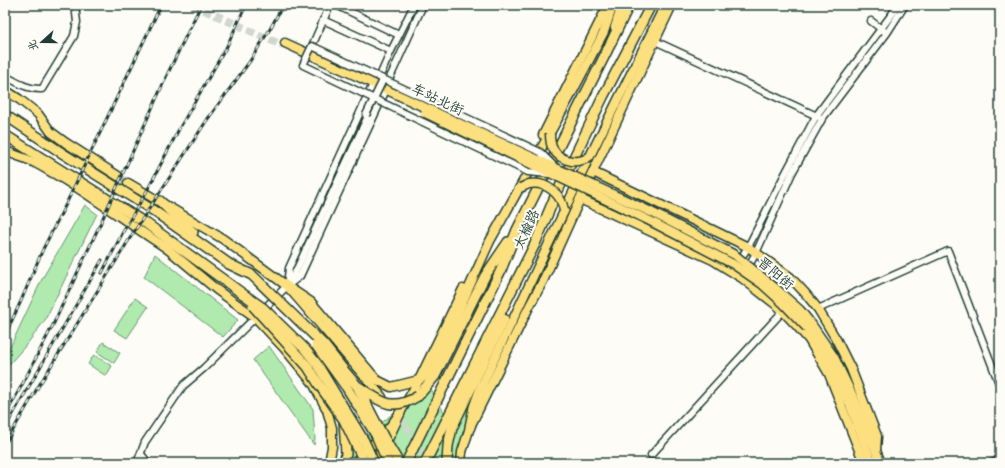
<svg xmlns="http://www.w3.org/2000/svg" width="1005" height="468" font-family="'Indie Flower','LXGW WenKai TC',sans-serif">
<rect width="100%" height="100%" fill="#fdfcf7"/>
<filter id="ink" filterUnits="userSpaceOnUse"><feTurbulence type="fractalNoise" baseFrequency=".025" numOctaves="2"/><feDisplacementMap in="SourceGraphic" scale="8" xChannelSelector="R" yChannelSelector="G"/><feConvolveMatrix kernelMatrix="1 2 1 2 8 2 1 2 1" color-interpolation-filters="sRGB"/></filter>
<g filter="url(#ink)">
<g fill="#b0eaaf" stroke="#689472">
<path d="M 85,205 L 97,214 L 45,320 L 27,344 L 5,369 L 5,358 L 42,279 Z"/>
<path d="M 155,254 L 238,320 L 223,337 L 144,277 Z"/>
<path d="M 135,298 L 148,307 L 127,338 L 114,330 Z"/>
<path d="M 103,342 L 120,353 L 114,363 L 97,352 Z"/>
<path d="M 269,346 L 313,409 L 315,438 L 314,445 L 253,360 Z"/>
<path d="M 94,355 L 112,366 L 106,376 L 88,364 Z"/>
<path d="M 431,389 L 450,423 L 473,398 L 458,463 L 347,463 L 350,450 L 398,409 Z"/>
</g>
<g fill="none" stroke-linecap="round" stroke-linejoin="round">
<path stroke="#d1d6d0" stroke-width="6" stroke-dasharray="6 3" stroke-linecap="butt" d="M 402,419 L 428,462"/>
<g stroke="#d1d6d0" stroke-width="8" stroke-dasharray="8 4" stroke-linecap="butt">
<path d="M 193,5 L 284,46"/>
<path d="M 118,176 L 128,183"/>
</g>
<defs>
<g id="minor">
<path d="M 336,5 L 399,35"/>
<path d="M 323,20 L 391,51 L 414,5"/>
<path d="M 871,21 L 884,31"/>
<path d="M 655,41 L 819,117"/>
<path d="M 312,46 L 330,5"/>
<path d="M 5,76 C 17,82 28,90 42,89 L 74,36 L 77,22 L 75,5"/>
<path d="M 379,78 L 391,51"/>
<path d="M 388,82 L 423,5"/>
<path d="M 738,263 L 748,247 L 785,174 L 816,116 L 892,14 L 898,5"/>
<path d="M 747,269 L 756,253 L 792,173 L 822,119 L 887,33 L 905,5"/>
<path d="M 290,282 L 295,273 L 368,116"/>
<path d="M 287,286 L 289,268 L 373,84"/>
<path d="M 818,309 L 948,251 L 1000,386"/>
<path d="M 141,454 L 148,463"/>
<path d="M 651,455 L 783,311"/>
<path d="M 137,463 L 145,442 L 183,386 L 204,368 L 287,286 L 300,276 L 386,90"/>
<path d="M 991,463 L 1000,460"/>
</g>
<g id="major">
<path d="M 615,27 L 622,5"/>
<path d="M 285,43 L 398,95"/>
<path d="M 5,90 L 19,99 L 38,114 L 51,132 L 66,143 L 118,176"/>
<path d="M 543,135 L 608,5"/>
<path d="M 5,150 C 13,155 22,157 31,161 C 40,165 49,171 58,176 C 96,198 131,226 168,249"/>
<path d="M 593,172 L 748,247 L 790,277 L 805,293 L 818,309 L 836,339 L 851,369 L 877,436 L 876,450"/>
<path d="M 579,178 L 665,5"/>
<path d="M 128,183 L 223,239 L 287,286 L 301,302 L 382,397"/>
<path d="M 580,199 L 713,260 L 742,278 L 779,307 L 796,325 L 809,340 L 829,374 L 864,463"/>
<path d="M 164,246 L 217,290 L 255,317 L 284,348 L 313,383 L 327,410 L 332,428 L 332,447 L 329,463"/>
<path d="M 287,286 L 311,302 L 377,380 L 391,387 L 419,380 L 428,374 L 435,363 L 490,241 L 572,93 L 604,32 L 613,5"/>
<path d="M 812,325 L 834,357 L 855,401 L 881,463"/>
<path d="M 807,328 L 830,363 L 850,405 L 872,463"/>
<path d="M 482,385 L 576,186"/>
<path d="M 354,463 L 389,428 L 400,413 L 419,380 L 463,289"/>
<path d="M 461,463 L 462,452 L 470,427 L 529,307 L 543,281 L 580,199 L 672,5"/>
</g>
<g id="highway">
<path d="M 5,115 L 62,153 L 154,211 L 229,264"/>
<path d="M 5,135 L 147,224 L 243,294"/>
<path d="M 160,201 L 176,217 L 193,232"/>
<path d="M 418,396 L 435,376 L 485,276 L 508,242"/>
<path d="M 470,427 L 474,407 L 482,385"/>
<path d="M 344,463 L 346,454 L 344,421"/>
<path d="M 374,463 L 381,453 L 400,413"/>
<path d="M 406,463 L 501,270 L 517,230 L 606,53 L 629,5"/>
<path d="M 425,463 L 535,244 L 554,199 L 603,97 L 651,5"/>
<path d="M 447,463 L 448,446 L 452,428 L 504,319"/>
</g>
</defs>
<use href="#minor" stroke="#1f3d34" stroke-width="9"/>
<use href="#major" stroke="#1f3d34" stroke-width="11"/>
<use href="#highway" stroke="#1f3d34" stroke-width="12"/>
<use href="#minor" stroke="#fdfcf7" stroke-width="6"/>
<use href="#major" stroke="#fce080" stroke-width="8"/>
<use href="#highway" stroke="#fce080" stroke-width="9"/>
<defs>
<g id="rail">
<path d="M 102,273 L 124,230 L 148,189 L 179,129 L 227,46 L 246,5"/>
<path d="M 5,335 L 21,301 L 43,249 L 66,204 L 161,5"/>
<path d="M 5,416 L 23,383 L 53,325 L 102,220 L 167,75 L 201,5"/>
<path d="M 5,428 L 102,260"/>
<path d="M 5,444 L 38,387 L 132,235 L 207,120 L 250,61 L 270,29 L 283,5"/>
</g>
</defs>
<use href="#rail" stroke="#1f3d34" stroke-width="3"/>
<use href="#rail" stroke="#fdfcf7" stroke-width="1.5" stroke-dasharray="4.5" stroke-linecap="butt"/>
<defs>
<g id="minor-bridge">
<path d="M 366,115 L 383,80"/>
<path d="M 549,174 L 528,172 L 303,65 L 312,46 L 540,152 L 553,165"/>
</g>
<g id="major-bridge">
<path d="M 398,95 L 651,212 L 735,255 L 774,287 L 800,310 L 812,325"/>
<path d="M 425,113 L 650,221 L 733,264 L 762,284 L 783,303 L 807,328"/>
<path d="M 550,133 C 550,138 550,144 553,149 C 561,162 579,165 590,156"/>
<path d="M 520,188 C 523,187 526,185 529,184 C 546,181 562,194 564,211"/>
</g>
<g id="highway-bridge">
<path d="M 229,264 L 252,275 L 324,345 L 346,373 L 357,386 L 384,438 L 399,463"/>
<path d="M 243,294 L 263,308 L 304,348 L 317,364 L 364,441 L 374,463"/>
<path d="M 253,306 L 308,367 L 320,386 L 344,420 L 361,455 L 363,463"/>
<path d="M 316,345 L 347,388 L 376,435 L 388,463"/>
<path d="M 359,387 C 381,402 392,412 418,396"/>
</g>
</defs>
<use href="#minor-bridge" stroke="#1f3d34" stroke-width="9" stroke-linecap="butt"/>
<use href="#major-bridge" stroke="#1f3d34" stroke-width="11" stroke-linecap="butt"/>
<use href="#highway-bridge" stroke="#1f3d34" stroke-width="12" stroke-linecap="butt"/>
<use href="#minor-bridge" stroke="#fdfcf7" stroke-width="6"/>
<use href="#major-bridge" stroke="#fce080" stroke-width="8"/>
<use href="#highway-bridge" stroke="#fce080" stroke-width="9"/>
</g>
</g>
<g text-anchor="middle" stroke-width="4" stroke-linejoin="round" paint-order="stroke">
<g font-size="14" fill="#1f3d34" stroke="#fdfcf7">
<text transform="translate(438 99) rotate(25)" y="5">车站北街</text>
<text transform="translate(526 229) rotate(-66)" y="5">太榆路</text>
<text transform="translate(776 273) rotate(40)" y="5">晋阳街</text>
</g>
</g>
<rect width="1005" height="468" fill="none" stroke="#fdfcf7" stroke-width="20"/>
<rect x="10" y="10" width="985" height="448" fill="none" stroke="#1f3d34" stroke-width="1.5" filter="url(#ink)"/>
<g transform="translate(42 42) rotate(249)" stroke="#fdfcf7" stroke-width="3" paint-order="stroke">
<path d="M0-3L7 15L0 10L-7 15Z" fill="#1f3d34"/>
<text y="-6" font-size="11" font-weight="bold" text-anchor="middle" fill="#1f3d34">北</text>
</g>
</svg>
